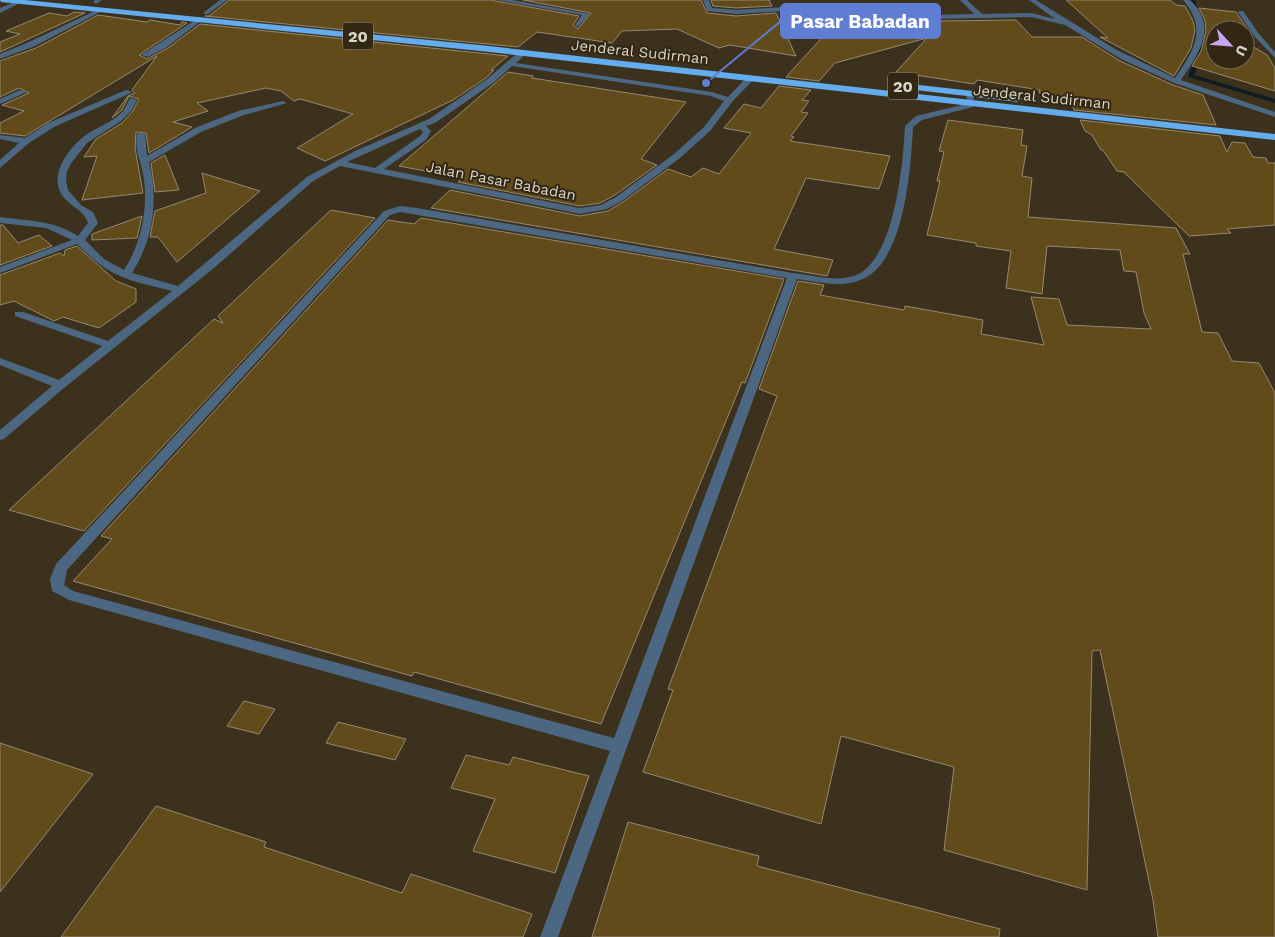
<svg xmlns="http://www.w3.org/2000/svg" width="1275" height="937" font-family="'Work Sans',sans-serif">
<rect width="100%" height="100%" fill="#3b311d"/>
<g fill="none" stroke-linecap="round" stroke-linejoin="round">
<g fill="#0d1e22" fill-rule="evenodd">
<path d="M 1191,0 L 1195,0 L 1200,19 L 1196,18 Z"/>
<path d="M 1201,32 L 1203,33 L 1205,50 L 1194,75 L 1275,99 L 1275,103 L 1189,77 L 1188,76 L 1199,50 L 1199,33 Z"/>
</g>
</g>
<g fill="#624b1b" stroke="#958972">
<path d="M 229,0 L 490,0 L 579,16 L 573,25 L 578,29 L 591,13 L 523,0 L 701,0 L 707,13 L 736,16 L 776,13 L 796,56 L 730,45 L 719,48 L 677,29 L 622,31 L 612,43 L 537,32 L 518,47 L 205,16 L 209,16 Z"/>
<path d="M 711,0 L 769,0 L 772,6 L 736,8 L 713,6 Z"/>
<path d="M 1066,0 L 1170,0 L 1176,5 L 1185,6 L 1193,21 L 1195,30 L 1191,48 L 1174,76 L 1100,37 L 1108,38 Z"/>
<path d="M 1199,8 L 1236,12 L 1248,30 L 1215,30 L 1215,60 L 1245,60 L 1245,42 L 1267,55 L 1275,68 L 1275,91 L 1192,66 L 1201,51 L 1206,31 L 1205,20 Z"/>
<path d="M 74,12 L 85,13 L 0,52 L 0,42 L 20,34 L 6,31 L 49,13 L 67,16 Z"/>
<path d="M 98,15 L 147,22 L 150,20 L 180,25 L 182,22 L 187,23 L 139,55 L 147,59 L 168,48 L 200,24 L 508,56 L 491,70 L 494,70 L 486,78 L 453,100 L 325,161 L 297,148 L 353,114 L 300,99 L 294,101 L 281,91 L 266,88 L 197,103 L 208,111 L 173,122 L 192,127 L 149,153 L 146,133 L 136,132 L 135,148 L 143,193 L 82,200 L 97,156 L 84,157 L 96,139 L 122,123 L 133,111 L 139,99 L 129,96 L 122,110 L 112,118 L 128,96 L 135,93 L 132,90 L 157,56 L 25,136 L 0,133 L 0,123 L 24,111 L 2,105 L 29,93 L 19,88 L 0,97 L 0,61 L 36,48 Z"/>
<path d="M 840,18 L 886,25 L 940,21 L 1016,20 L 1032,37 L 1082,37 L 1120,61 L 1173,85 L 1203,95 L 1216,125 L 1074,110 L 1068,97 L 1039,93 L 1040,90 L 977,80 L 974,84 L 896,72 L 927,38 L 835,63 L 819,81 L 786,77 Z"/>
<path d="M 508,72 L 533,76 L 532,78 L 686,102 L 641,159 L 657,165 L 615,195 L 600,203 L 580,206 L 458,182 L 462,178 L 399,166 Z"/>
<path d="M 779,86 L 811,90 L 802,100 L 809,101 L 801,112 L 808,113 L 791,136 L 794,137 L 790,141 L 890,156 L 879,189 L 806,178 L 774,249 L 833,260 L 827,276 L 431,208 L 450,190 L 580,216 L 608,211 L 623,202 L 668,169 L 691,177 L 703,168 L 719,174 L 751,133 L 724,128 L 744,104 L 761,108 Z"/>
<path d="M 948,120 L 1023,130 L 1021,145 L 1027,146 L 1022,176 L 1032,178 L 1028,217 L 1176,228 L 1190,254 L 1183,254 L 1202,332 L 1218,333 L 1232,361 L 1259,363 L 1275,393 L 1275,937 L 1158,937 L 1153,900 L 1100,650 L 1092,651 L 1087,890 L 944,850 L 954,767 L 841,736 L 821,824 L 643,772 L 673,690 L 668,689 L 777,396 L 759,389 L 798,281 L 824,285 L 820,295 L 904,310 L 905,306 L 983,320 L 981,334 L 1044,345 L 1031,297 L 1059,299 L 1067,325 L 1151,329 L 1144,313 L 1136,272 L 1124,271 L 1120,250 L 1047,246 L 1042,294 L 1006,288 L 1011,251 L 976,246 L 976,243 L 927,235 L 940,181 L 937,181 L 944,152 L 939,151 Z"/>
<path d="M 1080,120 L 1220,136 L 1227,152 L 1232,142 L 1245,143 L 1253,157 L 1266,158 L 1268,163 L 1275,163 L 1275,225 L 1227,229 L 1231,233 L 1189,236 L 1124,172 L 1117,171 L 1103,150 L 1101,150 L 1092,135 L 1085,131 Z"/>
<path d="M 165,155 L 179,190 L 155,192 L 151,163 Z"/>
<path d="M 202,173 L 260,191 L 177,262 L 158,237 L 150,237 L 155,211 L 206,193 Z"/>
<path d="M 331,210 L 375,218 L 84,531 L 9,510 L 214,319 L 223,323 L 218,316 Z"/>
<path d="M 142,216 L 137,238 L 92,240 L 92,234 Z"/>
<path d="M 421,218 L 784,279 L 745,383 L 742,382 L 601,724 L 414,672 L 412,676 L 73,581 L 112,539 L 101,536 L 388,220 L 414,224 Z"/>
<path d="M 0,225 L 3,225 L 18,243 L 39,235 L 52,246 L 0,265 Z"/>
<path d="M 77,246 L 116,281 L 136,289 L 136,302 L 99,328 L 63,317 L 54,321 L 14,301 L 0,305 L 0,275 L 60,253 L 64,256 L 65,250 Z"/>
<path d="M 244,701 L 275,709 L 259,734 L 227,726 Z"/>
<path d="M 338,722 L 406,739 L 395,760 L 326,743 Z"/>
<path d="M 0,743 L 93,774 L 0,892 Z"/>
<path d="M 466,755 L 509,765 L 513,757 L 589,776 L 555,873 L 473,851 L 495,799 L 451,788 Z"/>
<path d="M 156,806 L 266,842 L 264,847 L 402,893 L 411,874 L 532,914 L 523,937 L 61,937 Z"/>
<path d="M 628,822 L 759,856 L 757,866 L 1000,929 L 999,937 L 592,937 Z"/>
</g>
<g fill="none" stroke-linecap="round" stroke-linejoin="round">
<g fill="#4b6781" fill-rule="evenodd">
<path d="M 95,0 L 102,0 L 96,4 L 93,2 Z"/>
<path d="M 220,0 L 227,0 L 208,14 L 204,14 L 204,12 Z"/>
<path d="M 497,0 L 512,0 L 590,14 L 578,27 L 575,25 L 582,15 Z"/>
<path d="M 703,0 L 709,0 L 712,8 L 736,10 L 800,6 L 885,16 L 974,14 L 960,0 L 967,0 L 982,14 L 1031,13 L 1055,19 L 1029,0 L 1036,0 L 1115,49 L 1175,78 C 1194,51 1208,29 1183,0 L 1190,0 C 1219,27 1198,55 1181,80 L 1275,112 L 1275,117 L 1174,83 L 1121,59 L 1065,25 L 1031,17 L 885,20 L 800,10 L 736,14 L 707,11 Z"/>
<path d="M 17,1 L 22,2 L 0,13 L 0,8 Z"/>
<path d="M 99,9 L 104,10 L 35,46 L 0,59 L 0,54 L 29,42 Z"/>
<path d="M 1239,11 L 1243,11 L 1259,34 L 1275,52 L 1275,58 L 1254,36 L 1238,12 Z"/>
<path d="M 197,19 L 202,20 L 167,47 L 148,57 L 141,55 Z"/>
<path d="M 520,51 L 527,53 L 516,63 L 712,92 L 728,97 L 747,77 L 754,79 L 732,102 L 710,131 L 680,158 L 622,201 L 607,209 L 580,214 L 340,166 L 313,181 L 214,268 L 64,388 L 4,439 L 0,440 L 0,430 L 52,386 L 0,365 L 0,358 L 59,380 L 102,346 L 15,316 L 15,312 L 23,312 L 108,341 L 172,291 C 149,285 125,281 105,268 C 94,261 86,252 77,244 L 0,273 L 0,267 L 72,240 L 46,228 L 0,223 L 0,217 C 27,221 54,220 78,236 L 88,223 C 84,208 64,205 59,189 C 52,169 72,145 87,134 C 98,127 110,123 120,114 C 125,110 127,104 130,98 L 137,100 L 132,110 L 121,121 L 87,143 L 72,162 L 67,171 L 66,181 L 68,190 L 81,205 L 93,212 L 98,223 L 85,240 L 104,259 L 124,270 C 142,242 149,206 143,173 C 140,160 133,146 138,132 L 145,134 L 147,156 L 195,128 L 238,111 L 283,101 L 287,103 L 244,115 L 201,132 L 149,162 C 159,200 153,240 132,273 L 178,286 L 307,177 L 355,151 L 429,119 L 487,79 ZM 512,66 L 711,96 L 724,101 L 704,127 L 674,154 L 616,197 L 601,205 L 580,208 L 384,169 L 426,140 L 431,131 L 426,126 L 435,123 L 493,83 ZM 420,129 L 423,132 L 420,136 L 375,168 L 347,162 Z"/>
<path d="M 20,90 L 27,92 L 0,104 L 0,99 Z"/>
<path d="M 126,90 L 133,92 L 54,127 L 29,143 L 0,168 L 0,160 L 19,143 L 0,139 L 0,135 L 25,138 L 48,123 Z"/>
<path d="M 967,91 L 974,93 L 973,107 L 922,120 L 913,127 C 911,166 905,258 865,278 C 844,289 819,282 797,279 L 558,937 L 540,937 L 610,751 L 69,600 L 52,591 L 50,579 L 56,564 L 384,211 L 400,206 L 417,208 L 793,273 C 812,275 835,282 854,276 C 895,262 903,163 905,126 L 916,116 L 966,104 ZM 400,212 L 787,278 L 614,738 L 73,591 L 64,585 L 67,570 L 390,215 Z"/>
</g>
<g fill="#63aced" fill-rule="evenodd">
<path d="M 0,0 L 25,0 L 480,45 L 1275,134 L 1275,140 L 480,51 L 1,2 Z"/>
<path d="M 901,83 L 1018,96 L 1023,99 L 1018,102 L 898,88 L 898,84 Z"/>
</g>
</g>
<g text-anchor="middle" stroke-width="4" stroke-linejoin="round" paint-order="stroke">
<g font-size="15" fill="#dad4c8" stroke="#312713">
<text transform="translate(640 52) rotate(6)" y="5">Jenderal Sudirman</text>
<text transform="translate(1042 97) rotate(6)" y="5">Jenderal Sudirman</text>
<text transform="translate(501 181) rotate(11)" y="5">Jalan Pasar Babadan</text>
</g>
<g fill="#312713" stroke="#a7a092" stroke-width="1">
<rect x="343" y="22.5" width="30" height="27" rx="4"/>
<rect x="888" y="72.5" width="30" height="27" rx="4"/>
</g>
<g font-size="16" font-weight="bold" fill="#dad4c8">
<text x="358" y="42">20</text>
<text x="903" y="92">20</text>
</g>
</g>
<path fill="none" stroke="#5f7dd2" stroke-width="2" d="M706 83L781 21"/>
<circle fill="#5f7dd2" stroke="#312713" stroke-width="2" cx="706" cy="83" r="5"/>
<rect fill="#5f7dd2" stroke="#5f7dd2" stroke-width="2" x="781" y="4" width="159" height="34" rx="5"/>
<g font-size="19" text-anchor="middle" font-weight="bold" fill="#fff">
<text x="860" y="28">Pasar Babadan</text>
</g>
<g transform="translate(1230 45) rotate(116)"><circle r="24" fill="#312713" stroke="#756c5b"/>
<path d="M0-4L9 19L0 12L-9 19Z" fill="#c6a6f0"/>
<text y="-8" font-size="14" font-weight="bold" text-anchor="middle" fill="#dad4c8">U</text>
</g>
</svg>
